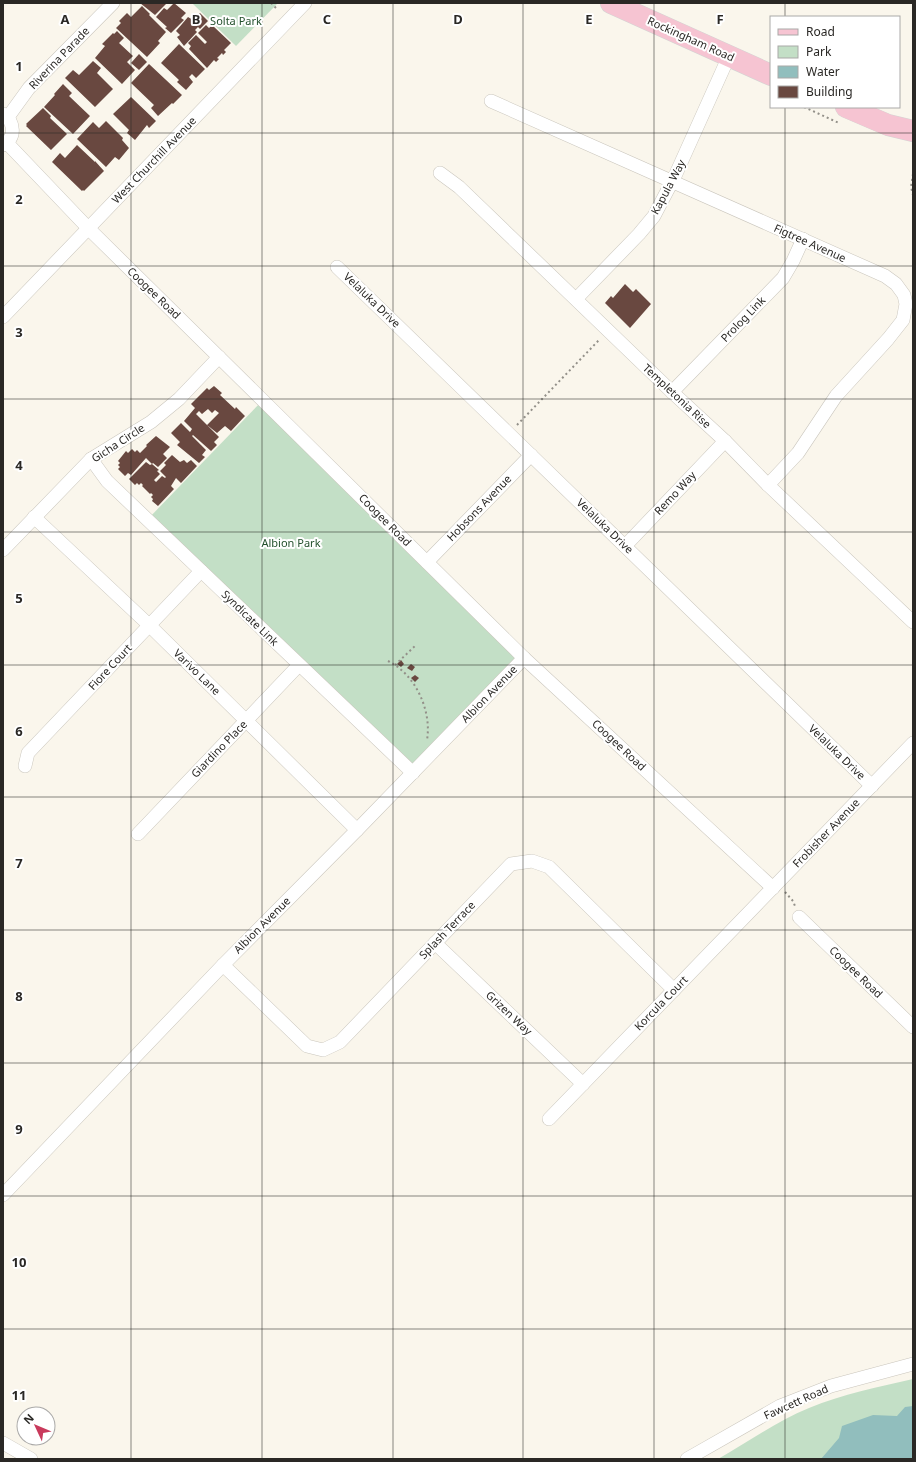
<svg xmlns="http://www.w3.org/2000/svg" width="916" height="1462" font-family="'Noto Sans',sans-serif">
<rect width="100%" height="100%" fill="#faf6ec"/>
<g fill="#c3dfc6">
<path d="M 192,3 L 278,3 L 236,46 Z"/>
<path d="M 263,400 L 524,658 L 413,773 L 147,520 Z"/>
<path d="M 913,1379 L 913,1459 L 718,1459 C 748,1442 777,1421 809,1408 C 843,1394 878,1387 913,1379 Z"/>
</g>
<path fill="#91bebd" d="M 913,1406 L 913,1459 L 821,1459 L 839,1438 L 842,1426 L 873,1415 L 897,1416 L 905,1407 Z"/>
<g fill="#694840">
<path d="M 140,3 L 167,3 L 155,15 Z"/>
<path d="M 174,3 L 186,13 L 181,18 L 184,20 L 171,33 L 165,28 L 167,27 L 156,17 L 164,8 L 167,10 Z"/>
<path d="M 142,6 L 150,14 L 149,15 L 166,32 L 158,41 L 160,43 L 147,57 L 116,28 L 121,23 L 119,21 L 127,13 L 131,17 Z"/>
<path d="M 200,13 L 208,21 L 200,29 L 198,27 L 195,30 L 197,32 L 184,46 L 177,37 L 180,35 L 176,31 L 188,17 L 193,20 Z"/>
<path d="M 206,25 L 209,28 L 212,25 L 231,43 L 224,50 L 226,52 L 223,55 L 222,53 L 217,58 L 219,59 L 216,62 L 214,60 L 207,68 L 189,49 L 191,46 L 188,43 L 196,35 L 205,44 L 207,42 L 198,33 Z"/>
<path d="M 117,31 L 124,38 L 119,43 L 133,56 L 127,62 L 135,70 L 122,84 L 95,58 L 105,46 L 102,44 L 113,33 L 114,34 Z"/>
<path d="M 179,44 L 205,69 L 196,78 L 192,74 L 189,77 L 193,82 L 186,90 L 177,82 L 179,80 L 161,63 Z"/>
<path d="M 139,54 L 147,62 L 139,70 L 131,63 Z"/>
<path d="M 93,61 L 101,68 L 97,73 L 113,89 L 95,107 L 65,78 L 73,70 L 79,75 Z"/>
<path d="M 149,64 L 182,95 L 173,104 L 172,103 L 158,116 L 151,108 L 154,105 L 131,83 Z"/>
<path d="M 63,84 L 72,93 L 69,96 L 90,116 L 73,134 L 44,107 L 55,95 L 54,94 Z"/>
<path d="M 131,97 L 156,121 L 149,128 L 147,125 L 135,140 L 127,133 L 129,130 L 113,114 Z"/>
<path d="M 43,108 L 51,116 L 50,118 L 67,134 L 51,150 L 26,126 L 27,125 L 26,124 Z"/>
<path d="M 106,121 L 123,138 L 122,140 L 129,148 L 119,160 L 115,157 L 106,167 L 77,139 L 93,122 L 99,128 Z"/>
<path d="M 77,145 L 95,162 L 95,161 L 104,171 L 84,191 L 83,190 L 82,191 L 52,162 L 60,153 L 65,158 Z"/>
<path d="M 625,284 L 633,292 L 636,289 L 651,304 L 630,328 L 605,303 L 611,296 L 613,298 Z"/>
<path d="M 214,386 L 222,393 L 220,395 L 235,409 L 236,407 L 245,416 L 231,431 L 225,426 L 217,433 L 207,425 L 219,413 L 215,410 L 212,413 L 208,409 L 202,414 L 199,411 L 196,414 L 219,437 L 214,442 L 217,445 L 211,451 L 193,435 L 192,436 L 206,450 L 202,455 L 205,457 L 199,463 L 177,445 L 180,442 L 171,433 L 181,423 L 190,432 L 192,429 L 184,421 L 195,408 L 191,404 L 207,388 L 209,390 Z"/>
<path d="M 156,436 L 170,447 L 163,454 L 167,458 L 158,467 L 153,463 L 152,464 L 146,458 L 131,475 L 128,473 L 125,476 L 118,469 L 120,467 L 118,465 L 120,463 L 118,461 L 126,451 L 128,453 L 132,449 L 135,452 L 137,450 L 140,453 L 147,446 L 146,445 Z"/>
<path d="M 172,455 L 180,462 L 184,460 L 187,463 L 191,460 L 197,466 L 181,483 L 176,478 L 171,486 L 174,489 L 158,506 L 152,501 L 153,499 L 151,497 L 153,495 L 151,493 L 150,494 L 142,486 L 143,485 L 141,483 L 139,485 L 137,483 L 135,485 L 129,479 L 146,462 L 150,465 L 152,464 L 159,470 L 157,471 L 160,474 L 154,480 L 156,482 L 162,476 L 165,478 L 166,477 L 160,471 L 166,465 L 164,463 Z"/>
<path d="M 401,660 L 404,664 L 401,667 L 397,664 Z"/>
<path d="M 411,664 L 415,667 L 412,671 L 407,668 Z"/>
<path d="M 415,675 L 419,678 L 415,682 L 411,678 Z"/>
</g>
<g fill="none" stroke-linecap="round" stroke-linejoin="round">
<defs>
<g id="minor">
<path d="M 491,101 L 885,276 L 896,284 L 904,295 L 906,304 L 903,320 L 888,339 L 836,396 L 798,453 L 768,485"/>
<path d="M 3,114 C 15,122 16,138 3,145"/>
<path d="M 8,117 L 29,88 L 113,3"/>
<path d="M 7,143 L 89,229 L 524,658 L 773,888"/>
<path d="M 440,173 L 459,187 L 672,392 L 725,441 L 768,485 L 913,622"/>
<path d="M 337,267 L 872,786"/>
<path d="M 576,299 L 639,234 L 654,216 L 675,176 L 729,56"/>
<path d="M 3,317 L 305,3"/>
<path d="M 672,392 L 783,278 L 793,261 L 803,239"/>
<path d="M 91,459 L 107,481 L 413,773"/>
<path d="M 34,517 L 149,625 L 357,830"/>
<path d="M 625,546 L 725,441"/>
<path d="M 3,550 L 91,459 L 151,422 L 179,399 L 219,357"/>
<path d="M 427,562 L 531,455"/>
<path d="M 25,766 L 28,753 L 201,571"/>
<path d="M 138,834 L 299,665"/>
<path d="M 799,917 L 913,1027"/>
<path d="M 435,943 L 583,1084"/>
<path d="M 223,965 L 307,1046 L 323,1050 L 340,1042 L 511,864 L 532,861 L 549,867 L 674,990"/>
<path d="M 549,1119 L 913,743"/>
<path d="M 3,1195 L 223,965 L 357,830 L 524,658"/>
<path d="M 3,1443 L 31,1459"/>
<path d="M 687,1459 L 780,1406 L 831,1386 L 913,1364"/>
</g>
<g id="primary">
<path d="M 611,3 L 771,75"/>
<path d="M 846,107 L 888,125 L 913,131"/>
</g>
</defs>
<use href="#minor" stroke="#cac6bd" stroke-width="14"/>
<use href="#primary" stroke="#d4d4d3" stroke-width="22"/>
<g stroke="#939089" stroke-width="2" stroke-dasharray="2 3" stroke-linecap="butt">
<path d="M 271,3 L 277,9"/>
<path d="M 804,107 L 839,123"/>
<path d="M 913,174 L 911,187 L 913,195"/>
<path d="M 517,425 L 600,339"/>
<path d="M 388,661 C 415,674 432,710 427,740"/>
<path d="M 395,665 L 416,645"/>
<path d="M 785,892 L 793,901 L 795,906"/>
</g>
<use href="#minor" stroke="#fff" stroke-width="13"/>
<use href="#primary" stroke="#f6c4d2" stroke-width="21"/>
</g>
<path fill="none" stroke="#2a2825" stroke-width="1" stroke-opacity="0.55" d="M 131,3 L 131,1459M 262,3 L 262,1459M 393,3 L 393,1459M 523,3 L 523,1459M 654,3 L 654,1459M 785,3 L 785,17M 785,107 L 785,1459M 3,133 L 913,133M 3,266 L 913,266M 3,399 L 913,399M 3,532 L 913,532M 3,665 L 913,665M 3,797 L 913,797M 3,930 L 913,930M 3,1063 L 913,1063M 3,1196 L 913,1196M 3,1329 L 913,1329"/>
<g text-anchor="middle" stroke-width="4" stroke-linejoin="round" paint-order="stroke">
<g font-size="11" fill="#23502c" stroke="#fff">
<text x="236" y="25">Solta Park</text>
<text x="291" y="547">Albion Park</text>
</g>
<g font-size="11" fill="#2a2825" stroke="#fff">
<text transform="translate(691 39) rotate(24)" y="4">Rockingham Road</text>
<text transform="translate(59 58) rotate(-46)" y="4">Riverina Parade</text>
<text transform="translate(154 160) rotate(-46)" y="4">West Churchill Avenue</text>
<text transform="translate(668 187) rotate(-62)" y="4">Kapula Way</text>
<text transform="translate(810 243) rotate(24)" y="4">Figtree Avenue</text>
<text transform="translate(154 293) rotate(44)" y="4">Coogee Road</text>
<text transform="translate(372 300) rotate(44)" y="4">Velaluka Drive</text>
<text transform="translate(743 319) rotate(-46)" y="4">Prolog Link</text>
<text transform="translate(677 396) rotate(43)" y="4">Templetonia Rise</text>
<text transform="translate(118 443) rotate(-33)" y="4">Gicha Circle</text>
<text transform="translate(675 493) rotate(-47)" y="4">Remo Way</text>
<text transform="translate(479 508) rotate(-46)" y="4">Hobsons Avenue</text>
<text transform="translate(385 520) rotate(45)" y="4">Coogee Road</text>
<text transform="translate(605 526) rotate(44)" y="4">Velaluka Drive</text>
<text transform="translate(250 618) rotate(44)" y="4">Syndicate Link</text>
<text transform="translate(110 667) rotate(-47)" y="4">Fiore Court</text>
<text transform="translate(197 672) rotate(44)" y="4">Varivo Lane</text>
<text transform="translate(489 694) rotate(-46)" y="4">Albion Avenue</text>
<text transform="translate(619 745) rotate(43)" y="4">Coogee Road</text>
<text transform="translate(219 749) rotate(-46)" y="4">Giardino Place</text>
<text transform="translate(837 752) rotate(44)" y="4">Velaluka Drive</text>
<text transform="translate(826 833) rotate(-46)" y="4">Frobisher Avenue</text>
<text transform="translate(262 925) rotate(-45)" y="4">Albion Avenue</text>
<text transform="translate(447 930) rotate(-46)" y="4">Splash Terrace</text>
<text transform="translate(856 972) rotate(44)" y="4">Coogee Road</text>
<text transform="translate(661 1003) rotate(-46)" y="4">Korcula Court</text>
<text transform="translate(509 1013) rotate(43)" y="4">Grizen Way</text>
<text transform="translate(796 1402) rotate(-24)" y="4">Fawcett Road</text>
</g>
</g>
<g font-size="13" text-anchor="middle" font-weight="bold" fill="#2a2825" stroke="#fff" stroke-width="4" stroke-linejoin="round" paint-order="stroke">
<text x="65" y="24">A</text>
<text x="196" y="24">B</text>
<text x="327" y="24">C</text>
<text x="458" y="24">D</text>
<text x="589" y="24">E</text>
<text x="720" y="24">F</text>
<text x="19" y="71">1</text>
<text x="19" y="204">2</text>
<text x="19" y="337">3</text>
<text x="19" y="470">4</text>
<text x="19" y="603">5</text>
<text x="19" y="736">6</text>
<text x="19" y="868">7</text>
<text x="19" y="1001">8</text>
<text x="19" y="1134">9</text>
<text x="19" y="1267">10</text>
<text x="19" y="1400">11</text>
</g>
<rect width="916" height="1462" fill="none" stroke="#2a2825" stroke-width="8"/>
<rect x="770" y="16" width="130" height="92" fill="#ffffff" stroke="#aaa9a8"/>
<rect x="778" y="29" width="20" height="6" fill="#f6c4d2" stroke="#aaa9a8"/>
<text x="806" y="36" font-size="12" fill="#2a2825">Road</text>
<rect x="778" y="46" width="20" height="12" fill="#c3dfc6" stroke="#aaa9a8"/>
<text x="806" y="56" font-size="12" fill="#2a2825">Park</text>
<rect x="778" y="66" width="20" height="12" fill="#91bebd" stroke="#aaa9a8"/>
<text x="806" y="76" font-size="12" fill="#2a2825">Water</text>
<rect x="778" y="86" width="20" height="12" fill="#694840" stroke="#aaa9a8"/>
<text x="806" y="96" font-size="12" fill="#2a2825">Building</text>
<g transform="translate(36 1426) rotate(314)"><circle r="19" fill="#ffffff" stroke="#aaa9a8"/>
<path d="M0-3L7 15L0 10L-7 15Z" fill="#c93a5c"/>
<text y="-6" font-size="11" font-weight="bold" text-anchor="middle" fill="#2a2825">N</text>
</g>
</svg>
